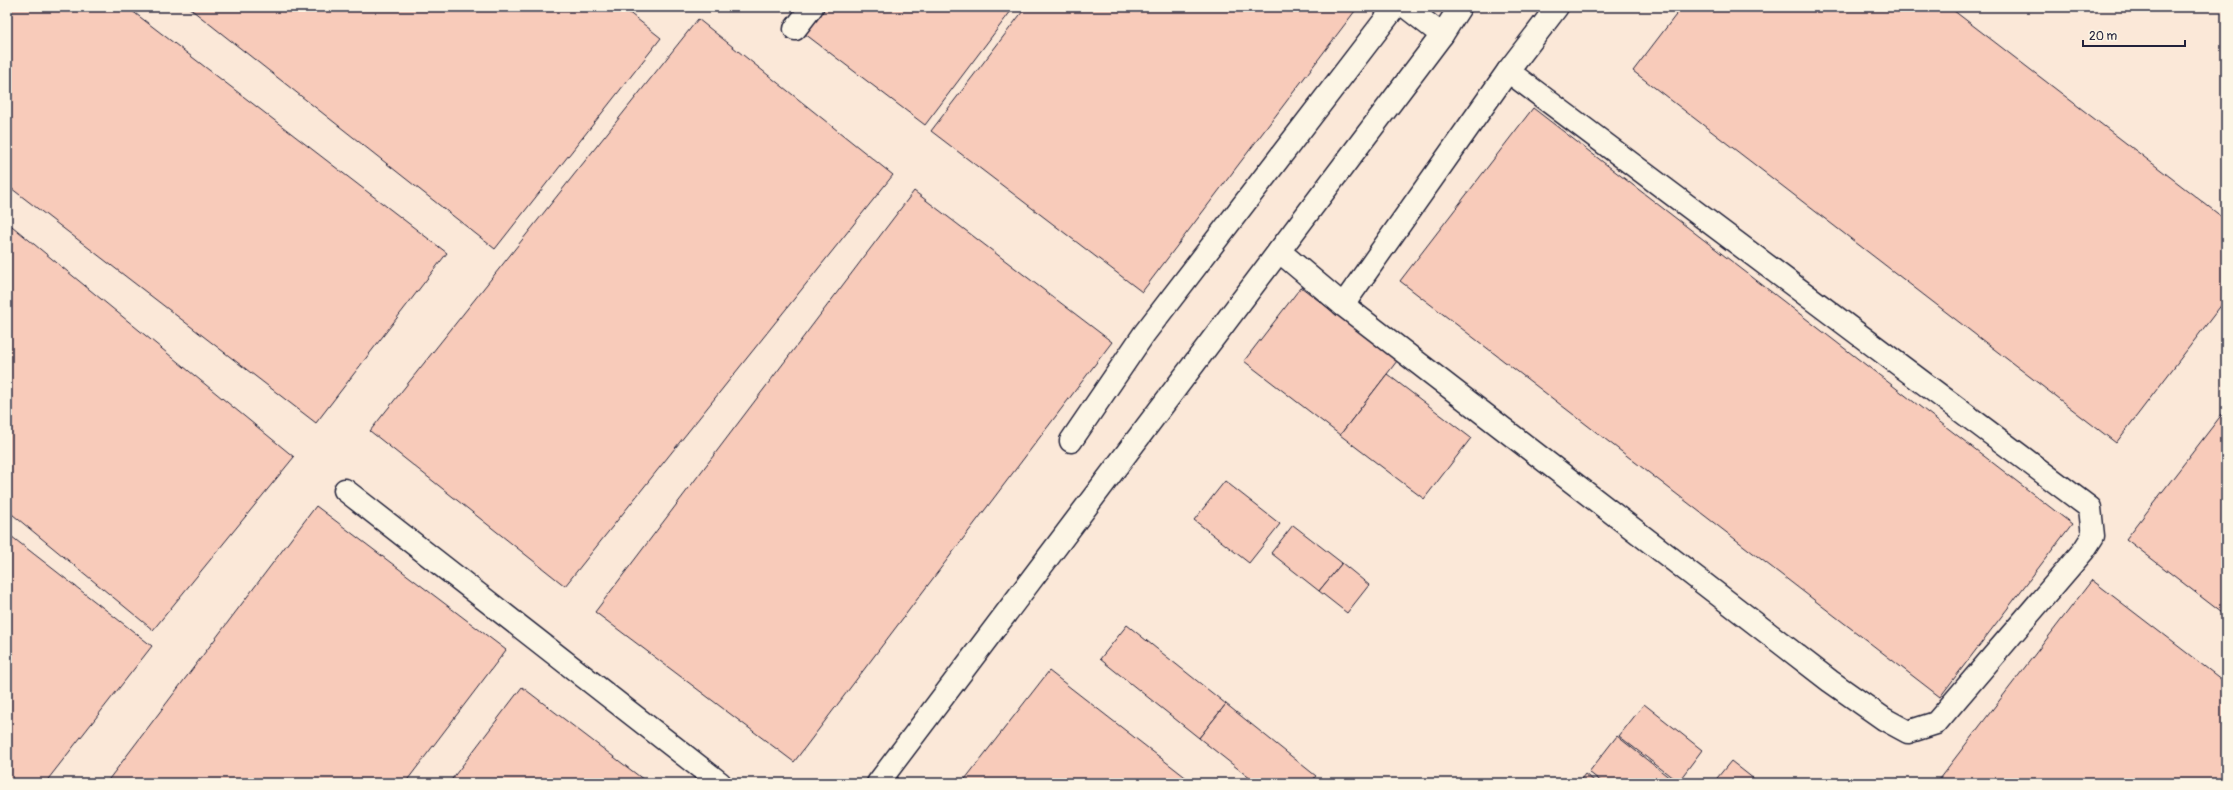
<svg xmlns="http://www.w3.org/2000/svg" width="2233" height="790" font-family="Pangolin,sans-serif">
<rect width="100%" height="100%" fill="#fcf5e5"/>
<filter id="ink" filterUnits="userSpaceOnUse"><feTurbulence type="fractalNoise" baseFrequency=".025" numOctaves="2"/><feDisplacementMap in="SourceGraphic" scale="8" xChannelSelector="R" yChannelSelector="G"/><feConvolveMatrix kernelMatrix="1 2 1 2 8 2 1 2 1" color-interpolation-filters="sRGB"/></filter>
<g filter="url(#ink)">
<rect fill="#fbe8d8" x="7" y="7" width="2219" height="776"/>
<g fill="#f8cbba" stroke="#22223b">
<path d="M 7,7 L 127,7 L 447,253 L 316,423 L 7,185 Z"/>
<path d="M 188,7 L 622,7 L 661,38 L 495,249 Z"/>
<path d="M 826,7 L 1014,7 L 925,125 L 805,34 Z"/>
<path d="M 1026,7 L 1358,7 L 1142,292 L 931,131 Z"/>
<path d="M 1682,7 L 1949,7 L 2226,220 L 2226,299 L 2116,443 L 1633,71 Z"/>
<path d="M 698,19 L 893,175 L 565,586 L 370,431 Z"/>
<path d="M 1533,108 L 2072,524 L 1940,697 L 1400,281 Z"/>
<path d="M 914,191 L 1112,342 L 794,762 L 595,612 Z"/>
<path d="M 7,222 L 294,457 L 153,630 L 7,510 Z"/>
<path d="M 1301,287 L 1397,361 L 1340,435 L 1244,361 Z"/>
<path d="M 1387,374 L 1471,438 L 1424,499 L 1340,435 Z"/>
<path d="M 2226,409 L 2226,616 L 2126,539 Z"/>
<path d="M 1225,481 L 1280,524 L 1249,563 L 1194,520 Z"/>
<path d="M 316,506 L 506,650 L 405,783 L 106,783 Z"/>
<path d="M 1293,525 L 1342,563 L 1319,591 L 1271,553 Z"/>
<path d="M 7,533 L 152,646 L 45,783 L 7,783 Z"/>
<path d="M 1342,563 L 1369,585 L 1347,613 L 1319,591 Z"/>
<path d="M 2092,580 L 2226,683 L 2226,783 L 1936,783 Z"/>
<path d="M 1127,625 L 1226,704 L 1199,738 L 1100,659 Z"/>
<path d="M 1049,671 L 1193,783 L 962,783 Z"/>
<path d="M 522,687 L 648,783 L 449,783 Z"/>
<path d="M 1226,704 L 1316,776 L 1310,783 L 1256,783 L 1199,738 Z"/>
<path d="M 1644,704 L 1702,750 L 1678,782 L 1619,736 Z"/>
<path d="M 1617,736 L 1676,783 L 1603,783 L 1589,772 Z"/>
<path d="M 1731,761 L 1759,783 L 1713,783 Z"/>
<path d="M 1585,774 L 1597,783 L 1578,783 Z"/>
</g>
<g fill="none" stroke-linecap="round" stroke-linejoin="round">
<defs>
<g id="minor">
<path d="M 1406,7 L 1442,35"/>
<path d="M 795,29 L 812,7"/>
<path d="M 1279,251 L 1343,305 L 1830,681 L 1884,719 L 1908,732 L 1936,723 L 2084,550 L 2093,536 L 2090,508 L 1508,71"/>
<path d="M 1343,305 L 1508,71 L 1557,7"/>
<path d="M 1071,441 L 1144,334 L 1395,7"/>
<path d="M 345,490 L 720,783"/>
<path d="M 878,783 L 1442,35 L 1460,7"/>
</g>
</defs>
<use href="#minor" stroke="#22223b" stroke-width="25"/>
<use href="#minor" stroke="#fcf5e5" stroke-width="22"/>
</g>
</g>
<rect width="2233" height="790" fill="none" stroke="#fcf5e5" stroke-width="24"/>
<rect x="12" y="12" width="2209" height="766" fill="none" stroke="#22223b" stroke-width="1.5" filter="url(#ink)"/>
<path d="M2083 40v6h102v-6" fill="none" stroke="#22223b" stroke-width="2"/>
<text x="2089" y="40" font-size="12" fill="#22223b" stroke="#fcf5e5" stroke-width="3" paint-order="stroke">20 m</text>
</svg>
